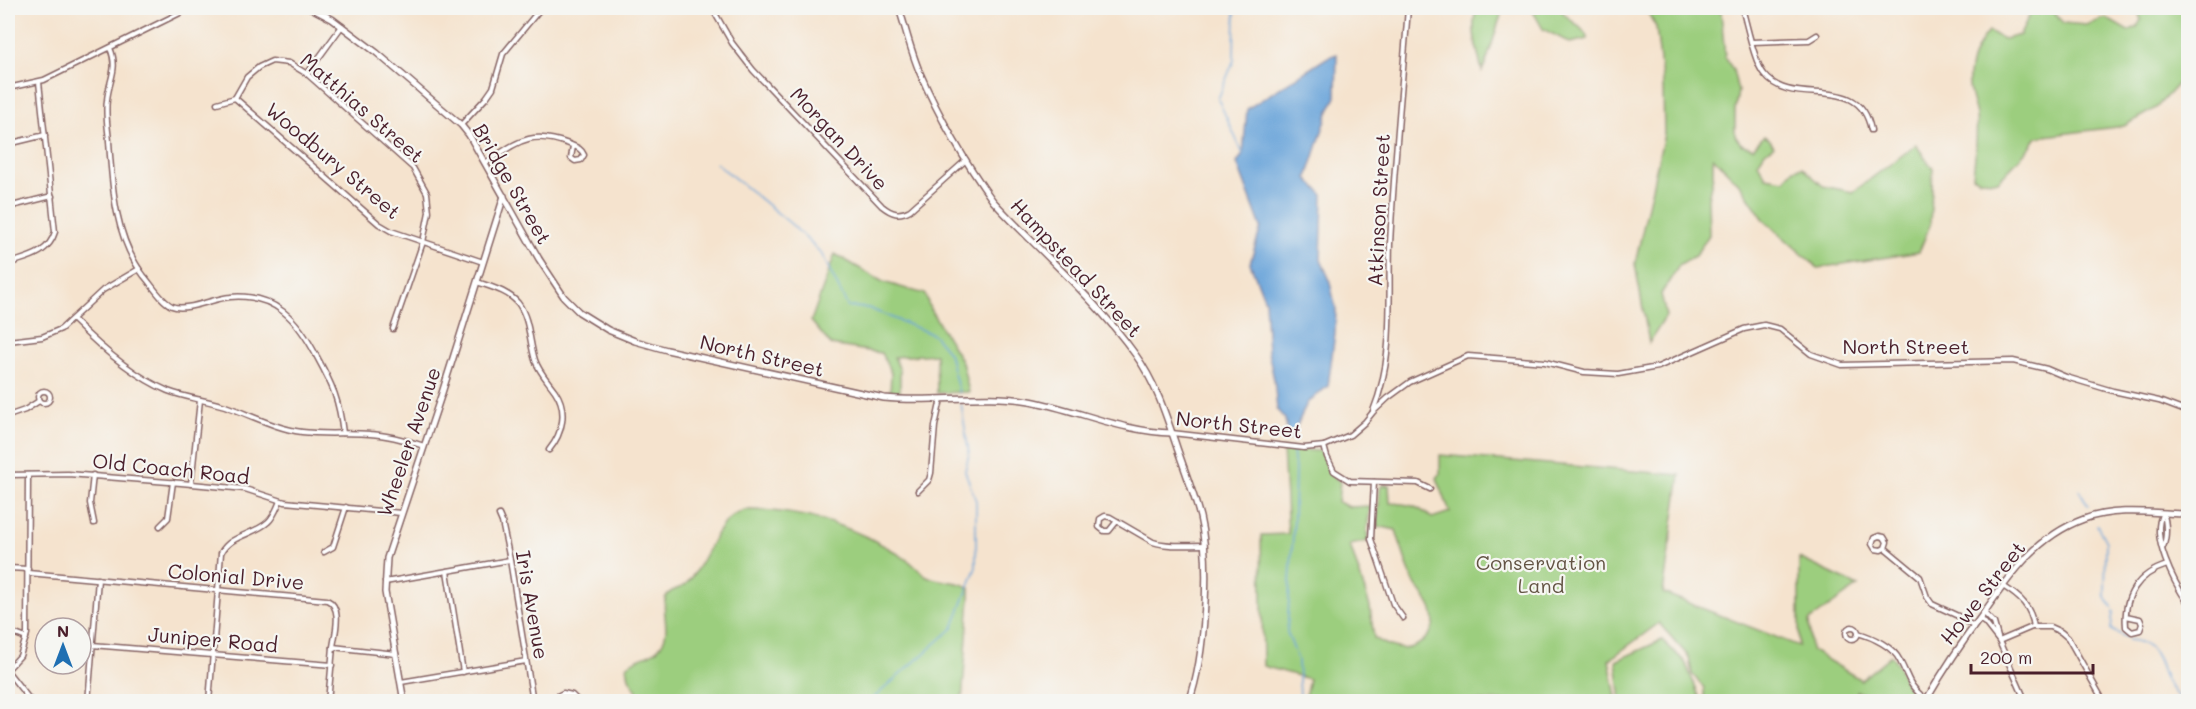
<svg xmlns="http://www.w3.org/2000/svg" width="2196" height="709" font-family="Mali,sans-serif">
<rect width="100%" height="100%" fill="#f6f6f2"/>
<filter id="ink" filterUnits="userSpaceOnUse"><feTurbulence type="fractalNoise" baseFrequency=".0167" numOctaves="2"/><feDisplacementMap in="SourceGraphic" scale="12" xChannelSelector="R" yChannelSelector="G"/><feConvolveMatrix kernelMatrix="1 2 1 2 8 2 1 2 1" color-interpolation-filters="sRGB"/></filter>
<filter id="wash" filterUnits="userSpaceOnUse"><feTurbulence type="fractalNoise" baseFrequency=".008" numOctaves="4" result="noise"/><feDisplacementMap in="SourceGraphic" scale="24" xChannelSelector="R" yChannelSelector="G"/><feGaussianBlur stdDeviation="1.35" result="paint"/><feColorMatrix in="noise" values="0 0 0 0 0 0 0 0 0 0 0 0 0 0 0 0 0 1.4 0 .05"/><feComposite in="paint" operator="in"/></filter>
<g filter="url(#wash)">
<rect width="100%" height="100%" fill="#f5e3ce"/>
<g fill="#9cce7e" stroke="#737654" stroke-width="1.5">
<path d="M 1477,8 L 1504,8 C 1495,28 1492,51 1482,71 C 1478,51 1469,28 1477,8 Z"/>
<path d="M 1531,8 L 1560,8 C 1567,21 1583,25 1588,39 L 1570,43 L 1543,29 Z"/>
<path d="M 1645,8 L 1717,8 L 1721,12 L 1725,57 L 1733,70 L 1738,91 L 1735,110 L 1735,136 L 1741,144 L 1753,148 L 1764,136 L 1770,140 L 1774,146 L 1765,152 L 1758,163 L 1766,177 L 1784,180 L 1794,169 L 1802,167 L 1823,186 L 1853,192 L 1916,145 L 1933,169 L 1930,225 L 1919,252 L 1818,268 L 1765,221 L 1741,186 L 1713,157 L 1713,176 L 1708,198 L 1709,235 L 1695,256 L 1680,264 L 1661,294 L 1666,316 L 1649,343 L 1635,264 L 1664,134 L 1663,86 L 1656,27 Z"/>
<path d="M 2033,8 C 2049,7 2054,11 2063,23 L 2086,25 L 2106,18 L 2128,31 L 2137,27 L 2141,20 L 2137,8 L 2188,8 L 2188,64 L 2182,79 L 2156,108 L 2124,126 L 2037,137 L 2030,147 L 1998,181 L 1980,180 L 1973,176 C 1975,156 1978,136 1976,115 C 1974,105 1969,94 1969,83 C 1968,65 1976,46 1988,32 L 2004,39 L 2020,35 Z"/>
<path d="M 835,254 L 883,282 L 925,294 L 930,309 L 962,362 L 969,392 L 937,393 L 936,354 L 894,357 L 900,370 L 900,394 L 890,394 L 891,373 L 881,353 L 831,345 L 811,321 Z"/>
<path d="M 1283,449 L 1321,451 L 1330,473 L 1340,482 L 1338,502 L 1350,507 L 1370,506 L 1367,531 L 1368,541 L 1350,545 L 1370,607 L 1374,638 C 1394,650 1412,655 1428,636 C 1434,629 1435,619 1432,610 C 1428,599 1417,589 1412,578 C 1406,563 1401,546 1396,530 L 1377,526 L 1380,489 L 1382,485 L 1389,485 L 1390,503 C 1410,504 1416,505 1432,518 L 1450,512 L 1437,478 L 1440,474 L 1440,455 L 1680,475 L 1663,593 L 1799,646 L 1799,558 L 1858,586 L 1809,621 L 1811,650 L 1861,680 L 1891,655 C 1900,664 1900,675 1907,686 C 1910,692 1916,695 1918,701 L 1879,701 L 1857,691 L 1857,701 L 1704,701 L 1704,688 L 1692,674 L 1689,657 L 1659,623 L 1609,660 L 1616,697 L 1597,701 L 1304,701 L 1309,679 L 1263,666 L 1261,535 L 1288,534 Z"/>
<path d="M 745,510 C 803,509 861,528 909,561 C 915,566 920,572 927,576 C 939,583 961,580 970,588 L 970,598 L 962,701 L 643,701 L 629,678 L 627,666 C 636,656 653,657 661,645 C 671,630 662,615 665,600 C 667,589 680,590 686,584 C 690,580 694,574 697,569 C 712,547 717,519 745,510 Z"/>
<path d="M 1662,640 L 1685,662 L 1701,701 L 1621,701 L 1616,661 Z"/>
</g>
<path fill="#68a3d9" stroke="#596182" stroke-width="1.5" d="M 1337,54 L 1336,97 L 1328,113 L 1307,178 L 1323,195 L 1321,260 L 1329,278 L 1336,309 L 1335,333 L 1328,386 L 1307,403 L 1291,439 L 1288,439 L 1285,419 L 1277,410 L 1274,379 L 1268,352 L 1265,301 L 1250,263 L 1261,227 L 1237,163 L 1243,154 L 1247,109 L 1328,57 Z"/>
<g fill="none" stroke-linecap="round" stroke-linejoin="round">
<g stroke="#68a3d9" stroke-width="1.5">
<path d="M 1235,8 L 1234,60 L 1218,99 L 1243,154"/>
<path d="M 716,163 L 791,224 L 821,253 L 848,307 L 868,308 L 934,335 L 949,353 L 959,393"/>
<path d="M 1293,451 L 1295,469 L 1294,518 L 1287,632 L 1298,660 L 1300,697 L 1298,702"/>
<path d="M 2079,490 L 2088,505"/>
<path d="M 2097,525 L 2106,542 L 2105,596 L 2112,607"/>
<path d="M 2113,611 L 2111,630 L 2126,637"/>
<path d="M 2128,640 C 2150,641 2158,653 2163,673 C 2166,683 2175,694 2182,702"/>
<path d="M 1664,701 L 1664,702"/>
<path d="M 869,702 L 953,628 L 976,567 L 976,501 L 965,471 L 969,454 L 961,403"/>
</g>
</g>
</g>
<g filter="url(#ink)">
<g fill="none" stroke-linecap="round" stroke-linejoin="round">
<defs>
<g id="street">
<path d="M 712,8 L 732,43 L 753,70 L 882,206 C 892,214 899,216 910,210 L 966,160"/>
<path d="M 1742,8 C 1747,24 1754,62 1764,74 C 1793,112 1859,69 1871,130"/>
<path d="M 1752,42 L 1809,40 L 1817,35"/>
<path d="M 110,48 C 119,69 109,79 107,100 C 105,114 108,128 109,141 C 112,187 115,238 144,276 C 152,285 161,301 172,306 C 186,312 214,298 230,297 C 275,293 298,320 317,357 C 333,386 339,400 343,433"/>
<path d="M 307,74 L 342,26"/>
<path d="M 8,88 L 44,80 L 190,8"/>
<path d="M 235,98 L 379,224 L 391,231 L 483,262"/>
<path d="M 217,103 L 235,98 L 247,77 L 259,67 L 272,61 L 289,63 L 307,74 L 413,168 L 427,193 L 429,212 L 423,242 L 393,329"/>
<path d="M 461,125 L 486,98 L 493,88 L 503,54 L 541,8"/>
<path d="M 8,144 L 45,135"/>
<path d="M 485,163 C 518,142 530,129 569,144 C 576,147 581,148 584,155 L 581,160 L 575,161 L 571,158 L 573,146"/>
<path d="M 8,207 L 52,196"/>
<path d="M 8,264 C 27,257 48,255 55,232 L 39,82"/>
<path d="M 477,282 C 491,287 508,291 518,303 C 530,319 529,341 535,360 C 539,372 548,381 555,391 C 568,410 563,433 549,450"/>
<path d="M 73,320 C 98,345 135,377 168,391 C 186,398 206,400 225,406 C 251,415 274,428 302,432 C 325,435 348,432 370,434 C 389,435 406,440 424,446"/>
<path d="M 8,341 L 42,337 L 61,329 L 103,290 L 139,269"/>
<circle cx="44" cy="397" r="6"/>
<path d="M 1373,411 C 1395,357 1388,301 1390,244 C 1394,165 1402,86 1408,8"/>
<path d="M 8,416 L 25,410 L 39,401"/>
<path d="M 1172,433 L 1304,448 L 1324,446 L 1350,435 L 1365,422 L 1373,412 L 1388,398 L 1410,382 L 1468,356 L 1545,362 L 1584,372 L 1618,374 L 1658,367 L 1744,329 L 1764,325 L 1780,329 L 1811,354 L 1842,365 L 2013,361 L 2047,369 L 2066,377 L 2113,391 L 2159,401 L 2188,412"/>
<path d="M 1324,446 L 1327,457 L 1334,471 L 1350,481 L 1418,483 L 1430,489"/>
<path d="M 8,475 L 68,474 L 181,483 L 245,489 L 285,502 L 401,513"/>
<path d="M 93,475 L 90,503 L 94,523"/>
<path d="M 1374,482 L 1371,539 L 1393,604 L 1403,618"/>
<path d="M 191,484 L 200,400"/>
<path d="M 918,491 L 929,480 L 931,473 L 935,426 L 941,399"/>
<path d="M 2163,513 C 2149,536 2175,584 2188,603"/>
<path d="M 2163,513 C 2167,522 2167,538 2163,547"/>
<path d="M 499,515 L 502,522 L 510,560 L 533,702"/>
<path d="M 1117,521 L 1109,531 L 1104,531 L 1099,527 L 1100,519 L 1105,516 L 1110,517 L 1153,542 C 1169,547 1187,545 1204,545"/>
<path d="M 160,526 L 168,518 L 173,482"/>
<path d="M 1885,548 L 1881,550 L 1875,549 L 1872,544 L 1874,538 L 1879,536 L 1884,537 L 1887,542 L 1885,548 L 1920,577 L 1927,597 L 1932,604 L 1958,616 L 1973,626"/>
<path d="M 324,552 L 333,547 L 346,507"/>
<path d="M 8,568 L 28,569"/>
<path d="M 447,571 L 463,672"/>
<path d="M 28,573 L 327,600 C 343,607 335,633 333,647 L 396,654"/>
<path d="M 385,582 L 510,560"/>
<path d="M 2003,586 C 2020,597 2031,606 2034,627"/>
<path d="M 2126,616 L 2140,619 L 2142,624 L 2140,630 L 2132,632 L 2126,627 C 2123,596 2138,574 2167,565"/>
<path d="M 1979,619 L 1985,623 L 1999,641 L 1994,623 L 1984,613"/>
<circle cx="1852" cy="633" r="6"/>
<path d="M 8,631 L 26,638"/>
<path d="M 1858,633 C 1872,637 1894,647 1900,661 C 1911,682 1907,683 1926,700"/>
<path d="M 92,645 L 332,665"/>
<path d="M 8,669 L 20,656 L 27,634 L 28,475"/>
<path d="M 8,672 L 30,700"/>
<path d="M 401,682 L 526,661"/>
<path d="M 88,702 L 98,579"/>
<path d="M 209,702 L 221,553 C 230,535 254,535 268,522 C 274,517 277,508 280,501"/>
<path d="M 328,702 L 333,647"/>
<path d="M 546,702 L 563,693 L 572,695 L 579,702"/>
<path d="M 2026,702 L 1999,641 L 2032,627 L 2050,627 L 2061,632 L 2068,638 L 2104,702"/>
</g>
<g id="secondary">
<path d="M 311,8 L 332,19 L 377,53 L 461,125 L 469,135 L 539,259 L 564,297 L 579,312 L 608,330 L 635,341 L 667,350 L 884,398 C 932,403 982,393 1030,401 C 1078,410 1123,432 1172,433"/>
<path d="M 899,8 C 906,30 911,52 920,73 C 938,115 966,164 993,201 C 1040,252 1094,297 1135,354 C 1156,383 1166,415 1177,448 C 1185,471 1194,494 1200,517 C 1211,563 1205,658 1189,702"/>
<path d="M 404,702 L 385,592 L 387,558 L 442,393 L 504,196"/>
<path d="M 1925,702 C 1943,671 1962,642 1983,614 C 2010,575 2037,536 2084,519 C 2117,507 2154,513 2188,514"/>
</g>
</defs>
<use href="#street" stroke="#866464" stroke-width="7"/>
<use href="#secondary" stroke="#866464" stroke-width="8"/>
<use href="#street" stroke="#fff" stroke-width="4"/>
<use href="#secondary" stroke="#fff" stroke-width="5"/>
</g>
</g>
<g text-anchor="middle" stroke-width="4.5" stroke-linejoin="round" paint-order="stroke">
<g font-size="20" fill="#4a1f2b" stroke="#f6f6f2">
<text transform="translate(362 108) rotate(41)" y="7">Matthias Street</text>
<text transform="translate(839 139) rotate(47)" y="7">Morgan Drive</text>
<text transform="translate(333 161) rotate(40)" y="7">Woodbury Street</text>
<text transform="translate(512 184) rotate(60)" y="7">Bridge Street</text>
<text transform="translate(1379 210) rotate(-87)" y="7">Atkinson Street</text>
<text transform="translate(1076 268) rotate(47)" y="7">Hampstead Street</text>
<text x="1906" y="354">North Street</text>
<text transform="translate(762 356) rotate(13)" y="7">North Street</text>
<text transform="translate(1239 425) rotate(6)" y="7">North Street</text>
<text transform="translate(409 442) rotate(-71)" y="7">Wheeler Avenue</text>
<text transform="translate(171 469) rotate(6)" y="7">Old Coach Road</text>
<text transform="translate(236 577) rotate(5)" y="7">Colonial Drive</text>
<text transform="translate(1983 593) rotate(-52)" y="7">Howe Street</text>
<text transform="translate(532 605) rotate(80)" y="7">Iris Avenue</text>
<text transform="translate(213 640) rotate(5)" y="7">Juniper Road</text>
</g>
<g font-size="20" fill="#635444" stroke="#f6f6f2">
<text x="1541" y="570">Conservation<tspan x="1541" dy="23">Land</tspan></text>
</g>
</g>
<rect width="2196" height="709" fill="none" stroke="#f6f6f2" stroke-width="30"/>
<g transform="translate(63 646)"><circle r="28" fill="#f6f6f2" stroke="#b1a0a2" stroke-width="1.5"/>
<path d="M0-4.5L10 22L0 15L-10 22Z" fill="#1f6fb2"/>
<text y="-9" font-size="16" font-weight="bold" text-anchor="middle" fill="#4a1f2b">N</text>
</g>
<path d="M1971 664v9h122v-9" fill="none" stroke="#4a1f2b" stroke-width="3"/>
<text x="1980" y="664" font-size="18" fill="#4a1f2b" stroke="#f6f6f2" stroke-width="4.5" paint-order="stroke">200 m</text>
</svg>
